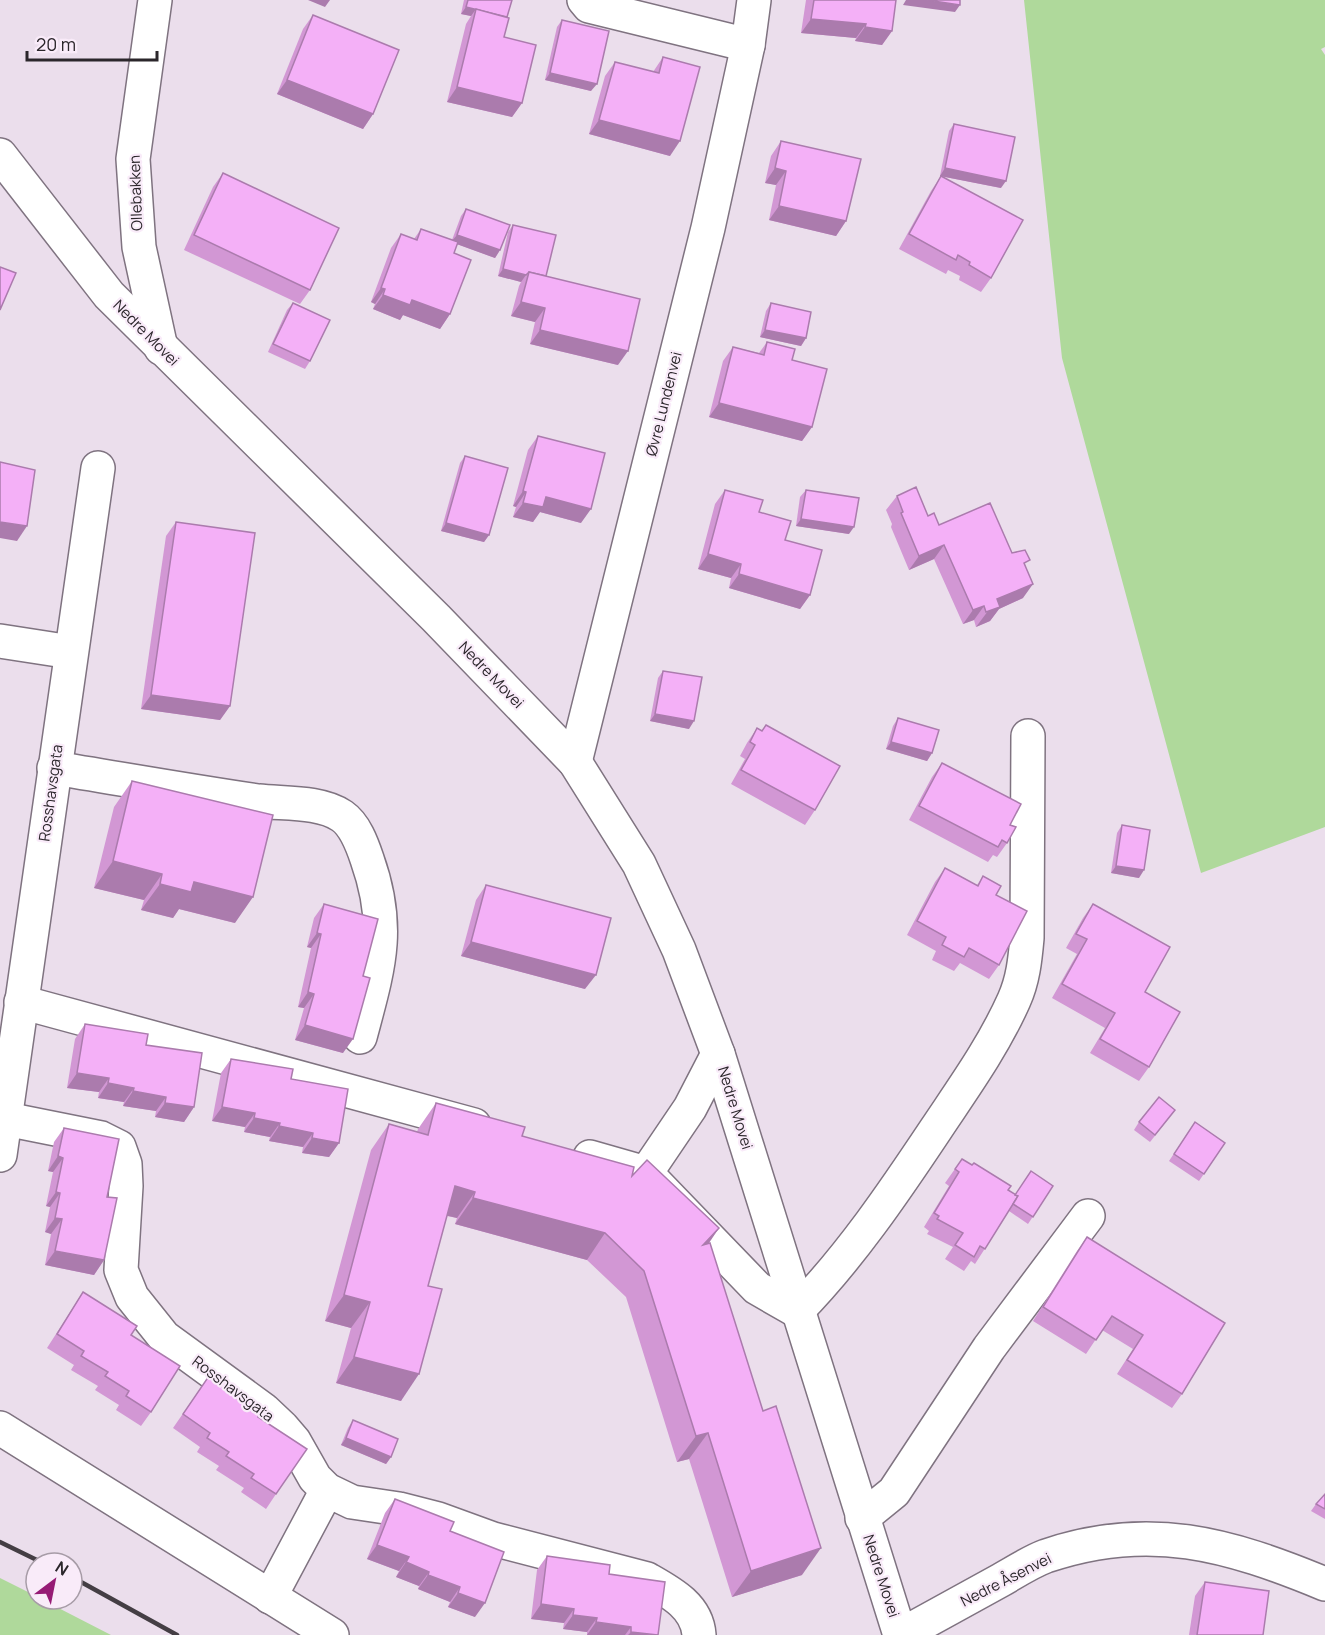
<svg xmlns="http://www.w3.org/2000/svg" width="1325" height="1635" font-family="Manrope,sans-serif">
<rect width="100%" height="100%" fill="#ebdeec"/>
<g fill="#afd99b">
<path d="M 1024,0 L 1325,0 L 1325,47 L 1321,49 L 1325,55 L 1325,827 L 1201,873 L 1062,358 Z"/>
<path d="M 0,1578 L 36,1596 L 36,1599 L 41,1599 L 111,1635 L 0,1635 Z"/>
</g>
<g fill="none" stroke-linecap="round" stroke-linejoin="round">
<defs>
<g id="minor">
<path d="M 155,0 L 133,159 L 139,247 L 161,348"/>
<path d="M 584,0 L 589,6 L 748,45"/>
<path d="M 0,155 L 109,295 L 436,618 L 575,762 L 639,864 L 679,950 L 718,1054 L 900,1635"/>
<path d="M 0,641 L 71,652"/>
<path d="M 575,762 L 708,228 L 748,45 L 754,0"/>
<path d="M 54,768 C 122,779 190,791 258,801 C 284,804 320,801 342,816 C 355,825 362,844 367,859 C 392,929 378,969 360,1037"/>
<path d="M 21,1002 L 474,1125"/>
<path d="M 6,1119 L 101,1138 L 119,1147 L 125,1164 L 126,1186 L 121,1270 L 132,1297 L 164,1337 L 264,1410 L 282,1427 L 294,1441 L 315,1478 L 327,1490 L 352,1502 L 399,1509 L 438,1519 L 493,1539 L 647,1579 C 670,1592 697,1606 699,1635"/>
<path d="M 0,1155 L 98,468"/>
<path d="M 590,1157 L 646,1173 L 757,1288 L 797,1311 C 850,1257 894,1192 936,1129 C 964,1087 993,1047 1014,1000 C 1023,980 1025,960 1027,938 L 1028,736"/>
<path d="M 646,1173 L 690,1108 L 718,1054"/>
<path d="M 0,1428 L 332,1635"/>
<path d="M 862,1518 L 894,1492 L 989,1348 L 1088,1216"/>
<path d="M 270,1597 L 327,1490"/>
<path d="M 901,1635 C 934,1617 968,1598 1001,1580 C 1015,1572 1030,1562 1046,1556 C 1149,1521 1228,1544 1325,1584"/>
</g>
</defs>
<use href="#minor" stroke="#7f7380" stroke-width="36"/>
<use href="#minor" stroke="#fff" stroke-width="33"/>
<g stroke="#443e44" stroke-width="4.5">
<path d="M 0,1542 L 43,1563"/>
<path d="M 72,1577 L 177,1635"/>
</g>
</g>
<g fill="#d297d4">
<path d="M 464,0 L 512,0 L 507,18 L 504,37 L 522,103 L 512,117 L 447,102 L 466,24 L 471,16 L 461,14 Z"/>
<path d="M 806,0 L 896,0 L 892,31 L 882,45 L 855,41 L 856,38 L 801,33 Z"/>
<path d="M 313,15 L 373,114 L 363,129 L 277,94 L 303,29 Z"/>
<path d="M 562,20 L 591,91 L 545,80 L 557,27 Z"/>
<path d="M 663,57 L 670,156 L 589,134 L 605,76 L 615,62 L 653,72 Z"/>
<path d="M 954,124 L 1001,188 L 940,176 L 949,131 Z"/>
<path d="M 781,141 L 846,221 L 836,236 L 769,220 L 776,185 L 765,183 L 771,156 Z"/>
<path d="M 223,173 L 310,290 L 300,304 L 184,250 L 213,187 Z"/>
<path d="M 941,176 L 991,278 L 981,292 L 959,280 L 960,276 L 948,270 L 946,274 L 899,249 L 931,191 Z"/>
<path d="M 466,209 L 500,250 L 495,258 L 457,244 L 454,253 L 450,314 L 440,329 L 403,315 L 400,320 L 373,309 L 375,304 L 371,302 L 391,248 L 401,234 L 414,239 L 421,229 L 452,240 L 461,216 Z"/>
<path d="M 513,225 L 546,276 L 618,365 L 530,344 L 535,322 L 511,316 L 519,286 L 521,282 L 498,276 L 508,232 Z"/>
<path d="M 293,303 L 310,361 L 305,369 L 268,352 L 287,310 Z"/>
<path d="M 771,303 L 806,338 L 801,346 L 760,337 L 766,311 Z"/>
<path d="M 767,342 L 792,360 L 812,427 L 802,441 L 709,417 L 723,361 L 733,347 L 759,353 Z"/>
<path d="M 538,436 L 581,523 L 540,512 L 533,522 L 513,517 L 516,507 L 513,506 L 528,450 Z"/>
<path d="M 465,456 L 489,535 L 484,542 L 441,531 L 460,463 Z"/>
<path d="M 725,490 L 759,512 L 785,540 L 810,595 L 800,609 L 729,588 L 731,578 L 698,569 L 715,504 Z"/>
<path d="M 806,490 L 849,534 L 796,526 L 800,497 Z"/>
<path d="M 897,496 L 928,516 L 939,525 L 1012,553 L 1026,566 L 1023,598 L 999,609 L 990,621 L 976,627 L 974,620 L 963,624 L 934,559 L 909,570 L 891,527 L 892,524 L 886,510 Z"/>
<path d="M 176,522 L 230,706 L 220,720 L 141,709 L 166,536 Z"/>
<path d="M 663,671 L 689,729 L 650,721 L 658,678 Z"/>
<path d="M 898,718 L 932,753 L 927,761 L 886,749 L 893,726 Z"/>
<path d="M 766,725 L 815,810 L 805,825 L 731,784 L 745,759 L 740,756 L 747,743 L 757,728 L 762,731 Z"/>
<path d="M 942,763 L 1010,825 L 1007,843 L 997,857 L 993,855 L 988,862 L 909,820 L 932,777 Z"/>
<path d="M 132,781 L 235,923 L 179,909 L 173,918 L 141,910 L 144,900 L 94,888 L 114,807 Z"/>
<path d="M 1122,825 L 1139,878 L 1111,873 L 1117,833 Z"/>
<path d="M 945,868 L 977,885 L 983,876 L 996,895 L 999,965 L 989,979 L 960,963 L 954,971 L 932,960 L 936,951 L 907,935 L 935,882 Z"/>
<path d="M 486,885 L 585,989 L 461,956 L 476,900 Z"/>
<path d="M 324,904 L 363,976 L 343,1053 L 295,1040 L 304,1008 L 298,1007 L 311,948 L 307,947 L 314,918 Z"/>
<path d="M 1093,904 L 1145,992 L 1149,1067 L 1139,1081 L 1090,1053 L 1105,1028 L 1052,998 L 1077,954 L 1066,948 L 1083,918 Z"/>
<path d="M 85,1024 L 146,1045 L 194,1107 L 184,1122 L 155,1117 L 156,1111 L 123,1106 L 124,1102 L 98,1098 L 99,1092 L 67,1088 L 75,1039 Z"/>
<path d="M 231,1059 L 291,1079 L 339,1143 L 329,1157 L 302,1153 L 303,1147 L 269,1141 L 270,1137 L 244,1132 L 245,1127 L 212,1121 L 221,1073 Z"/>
<path d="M 436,1103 L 522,1136 L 632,1176 L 719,1228 L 708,1243 L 802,1575 L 732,1597 L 689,1459 L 677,1462 L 626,1297 L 587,1260 L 455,1224 L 457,1218 L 447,1216 L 428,1286 L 401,1401 L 336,1383 L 351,1328 L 325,1321 L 371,1150 L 389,1124 L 417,1132 L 418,1129 Z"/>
<path d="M 1170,1117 L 1150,1142 L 1134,1130 L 1139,1122 Z"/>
<path d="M 1195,1122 L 1225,1143 L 1199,1181 L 1169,1161 Z"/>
<path d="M 64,1128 L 107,1197 L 104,1260 L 94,1275 L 45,1265 L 51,1234 L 45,1232 L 50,1207 L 46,1206 L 53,1172 L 48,1171 L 54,1142 Z"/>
<path d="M 962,1159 L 1015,1195 L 1053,1186 L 1028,1224 L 1009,1211 L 975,1264 L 971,1261 L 964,1271 L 945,1259 L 953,1247 L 927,1234 L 929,1231 L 924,1227 L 949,1186 L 945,1183 Z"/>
<path d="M 1087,1237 L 1182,1394 L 1172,1408 L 1117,1374 L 1133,1349 L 1102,1330 L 1086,1354 L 1033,1321 L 1077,1251 Z"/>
<path d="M 83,1292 L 151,1412 L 141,1426 L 116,1410 L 119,1405 L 95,1390 L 98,1386 L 71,1370 L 74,1365 L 47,1348 Z"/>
<path d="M 211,1373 L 258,1417 L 276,1494 L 266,1509 L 241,1492 L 244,1488 L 216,1470 L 219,1466 L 197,1452 L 200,1447 L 173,1428 Z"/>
<path d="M 353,1420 L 391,1457 L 386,1464 L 341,1445 L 348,1428 Z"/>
<path d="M 1325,1494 L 1325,1519 L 1311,1511 L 1316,1504 Z"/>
<path d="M 395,1499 L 450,1531 L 475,1617 L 448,1607 L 450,1602 L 418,1589 L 419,1586 L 396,1577 L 399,1571 L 367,1559 L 385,1513 Z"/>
<path d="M 547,1556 L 609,1574 L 658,1635 L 587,1635 L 587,1632 L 563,1629 L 564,1623 L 531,1619 L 537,1570 Z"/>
<path d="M 1205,1582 L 1263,1635 L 1189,1635 L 1195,1596 Z"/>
</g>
<g fill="#ab7bad">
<path d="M 308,0 L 330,0 L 325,7 Z"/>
<path d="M 906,0 L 927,0 L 960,5 L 955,12 L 903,5 Z"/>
<path d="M 466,7 L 507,17 L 476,9 L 471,16 L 461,14 Z"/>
<path d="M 811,19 L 866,24 L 856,38 L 801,33 Z"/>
<path d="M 865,27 L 892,31 L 882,45 L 855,41 Z"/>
<path d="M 550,73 L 597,84 L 591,91 L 545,80 Z"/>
<path d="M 287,80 L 373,114 L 363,129 L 277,94 Z"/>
<path d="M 457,87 L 522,103 L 512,117 L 447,102 Z"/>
<path d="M 599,120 L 680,141 L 670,156 L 589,134 Z"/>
<path d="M 775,168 L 786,171 L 776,185 L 765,183 Z"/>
<path d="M 945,168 L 1006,181 L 1001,188 L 940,176 Z"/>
<path d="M 779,206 L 846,221 L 836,236 L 769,220 Z"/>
<path d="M 457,235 L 500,250 L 495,258 L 451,242 Z"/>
<path d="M 503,269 L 526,275 L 521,282 L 498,276 Z"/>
<path d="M 381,288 L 385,289 L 375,304 L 371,302 Z"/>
<path d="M 383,295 L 412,300 L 450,314 L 440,329 L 403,315 L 400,320 L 373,309 Z"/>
<path d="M 521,302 L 545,308 L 535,322 L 511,316 Z"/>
<path d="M 540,330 L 628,351 L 618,365 L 530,344 Z"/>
<path d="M 765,330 L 806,338 L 801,346 L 760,337 Z"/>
<path d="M 719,403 L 812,427 L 802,441 L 709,417 Z"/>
<path d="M 523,491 L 526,492 L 516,507 L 513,506 Z"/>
<path d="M 546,497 L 591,509 L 581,523 L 540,512 L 533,522 L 513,517 L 523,503 Z"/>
<path d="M 801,519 L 854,527 L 849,534 L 796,526 Z"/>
<path d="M 0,522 L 27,526 L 17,541 L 0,538 Z"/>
<path d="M 446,523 L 489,535 L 484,542 L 441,531 Z"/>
<path d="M 944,545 L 934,559 L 909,570 L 919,556 Z"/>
<path d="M 708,554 L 741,564 L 731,578 L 698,569 Z"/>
<path d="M 739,574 L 810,595 L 800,609 L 729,588 Z"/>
<path d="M 1033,584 L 1023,598 L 999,609 L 990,621 L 976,627 L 997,599 Z"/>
<path d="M 984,606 L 974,620 L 963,624 L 973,610 Z"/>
<path d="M 151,695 L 230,706 L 220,720 L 141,709 Z"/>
<path d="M 655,714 L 694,721 L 689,729 L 650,721 Z"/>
<path d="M 891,742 L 932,753 L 927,761 L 886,749 Z"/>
<path d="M 113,861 L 162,874 L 144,900 L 94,888 Z"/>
<path d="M 1116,866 L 1144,870 L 1139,878 L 1111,873 Z"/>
<path d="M 194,882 L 253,897 L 235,923 L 179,909 L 173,918 L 141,910 L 160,884 Z"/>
<path d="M 317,933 L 321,934 L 311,948 L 307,947 Z"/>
<path d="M 471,942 L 596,975 L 585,989 L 461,956 Z"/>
<path d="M 308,992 L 314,994 L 304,1008 L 298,1007 Z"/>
<path d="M 305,1025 L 353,1039 L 343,1053 L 295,1040 Z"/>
<path d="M 77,1073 L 109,1078 L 99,1092 L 67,1088 Z"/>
<path d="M 108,1083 L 134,1088 L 124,1102 L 98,1098 Z"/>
<path d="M 133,1091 L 166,1097 L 156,1111 L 123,1106 Z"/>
<path d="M 165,1103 L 194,1107 L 184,1122 L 155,1117 Z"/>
<path d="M 222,1107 L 255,1113 L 245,1127 L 212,1121 Z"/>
<path d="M 254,1118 L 280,1123 L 270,1137 L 244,1132 Z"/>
<path d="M 279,1126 L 313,1133 L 303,1147 L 269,1141 Z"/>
<path d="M 312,1138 L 339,1143 L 329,1157 L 302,1153 Z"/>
<path d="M 58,1156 L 63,1158 L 53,1172 L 48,1171 Z"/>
<path d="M 455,1186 L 475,1192 L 457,1218 L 436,1213 Z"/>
<path d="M 56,1192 L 60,1193 L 50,1207 L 46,1206 Z"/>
<path d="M 473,1198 L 605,1233 L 587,1260 L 455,1224 Z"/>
<path d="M 55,1218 L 62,1219 L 51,1234 L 45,1232 Z"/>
<path d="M 719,1228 L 701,1255 L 703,1245 Z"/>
<path d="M 55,1251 L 104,1260 L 94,1275 L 45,1265 Z"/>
<path d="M 344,1295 L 370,1302 L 351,1328 L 325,1321 Z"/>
<path d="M 354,1357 L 419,1374 L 401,1401 L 336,1383 Z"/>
<path d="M 708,1433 L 689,1459 L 677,1462 L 696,1436 Z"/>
<path d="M 346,1438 L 391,1457 L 386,1464 L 341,1445 Z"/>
<path d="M 377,1545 L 409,1557 L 399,1571 L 367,1559 Z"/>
<path d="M 821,1548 L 802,1575 L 732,1597 L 751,1571 Z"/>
<path d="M 406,1562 L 429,1572 L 419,1586 L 396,1577 Z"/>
<path d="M 428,1575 L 460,1587 L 450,1602 L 418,1589 Z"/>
<path d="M 458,1593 L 485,1603 L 475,1617 L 448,1607 Z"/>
<path d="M 541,1604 L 574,1609 L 564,1623 L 531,1619 Z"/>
<path d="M 573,1615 L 597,1618 L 587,1632 L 563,1629 Z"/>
<path d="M 596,1622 L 631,1627 L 625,1635 L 587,1635 Z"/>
<path d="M 631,1632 L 654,1635 L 628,1635 Z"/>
</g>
<g fill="#f4b0f7" stroke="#ab7bad" stroke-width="1.5">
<path d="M 468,0 L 512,0 L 507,17 L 466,7 Z"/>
<path d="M 814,0 L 896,0 L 892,31 L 865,27 L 866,24 L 811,19 Z"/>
<path d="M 927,0 L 960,0 L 960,5 Z"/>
<path d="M 476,9 L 509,18 L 504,37 L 536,45 L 522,103 L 457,87 Z"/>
<path d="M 313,15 L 399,50 L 373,114 L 287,80 Z"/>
<path d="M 562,20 L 609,31 L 597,84 L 550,73 Z"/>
<path d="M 663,57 L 700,67 L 680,141 L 599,120 L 615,62 L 659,73 Z"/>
<path d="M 954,124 L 1015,137 L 1006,181 L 945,168 Z"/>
<path d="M 781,141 L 861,159 L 846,221 L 779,206 L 786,171 L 775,168 Z"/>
<path d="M 223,173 L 339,228 L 310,290 L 194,235 Z"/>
<path d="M 941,176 L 1023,220 L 991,278 L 969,265 L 970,262 L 958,255 L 956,260 L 909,234 Z"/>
<path d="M 466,209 L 510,225 L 500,250 L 457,235 Z"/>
<path d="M 513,225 L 556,235 L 546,276 L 529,272 L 526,275 L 503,269 Z"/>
<path d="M 421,229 L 458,242 L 454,253 L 471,260 L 450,314 L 412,300 L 410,305 L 383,295 L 385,289 L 381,288 L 401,234 L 417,240 Z"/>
<path d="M 0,267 L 16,273 L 0,310 Z"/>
<path d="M 529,272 L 640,299 L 628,351 L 540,330 L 545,308 L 521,302 Z"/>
<path d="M 293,303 L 330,320 L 310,361 L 273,344 Z"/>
<path d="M 771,303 L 811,312 L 806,338 L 765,330 Z"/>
<path d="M 767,342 L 795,349 L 792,360 L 827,369 L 812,427 L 719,403 L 733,347 L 764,355 Z"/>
<path d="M 538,436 L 605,453 L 591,509 L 546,497 L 543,507 L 523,503 L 526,492 L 523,491 Z"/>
<path d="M 465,456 L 508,468 L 489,535 L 446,523 Z"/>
<path d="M 0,462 L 35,470 L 27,526 L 0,522 Z"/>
<path d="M 916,487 L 928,516 L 934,513 L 939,525 L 990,503 L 1012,553 L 1025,550 L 1030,560 L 1024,563 L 1033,584 L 997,599 L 1000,607 L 986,612 L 984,606 L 973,610 L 944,545 L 919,556 L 901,513 L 903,512 L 897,496 Z"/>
<path d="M 725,490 L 763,500 L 759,512 L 791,521 L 785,540 L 822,550 L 810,595 L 739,574 L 741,564 L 708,554 Z"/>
<path d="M 806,490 L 859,498 L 854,527 L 801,519 Z"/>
<path d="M 176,522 L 255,533 L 230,706 L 151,695 Z"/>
<path d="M 663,671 L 702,677 L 694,721 L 655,714 Z"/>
<path d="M 898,718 L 939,730 L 932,753 L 891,742 Z"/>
<path d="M 766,725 L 840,766 L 815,810 L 741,770 L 755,745 L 750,742 L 757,728 L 762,731 Z"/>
<path d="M 942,763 L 1021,804 L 1010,825 L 1016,827 L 1007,843 L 1002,840 L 998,847 L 919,806 Z"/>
<path d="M 132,781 L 273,815 L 253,897 L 194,882 L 191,892 L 160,884 L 162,874 L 113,861 Z"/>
<path d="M 1122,825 L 1150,830 L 1144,870 L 1116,866 Z"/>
<path d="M 945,868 L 978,886 L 983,876 L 1001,886 L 996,895 L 1027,911 L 999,965 L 969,948 L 964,957 L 942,945 L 946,937 L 917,921 Z"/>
<path d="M 486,885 L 611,918 L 596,975 L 471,942 Z"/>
<path d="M 324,904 L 378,919 L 363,976 L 370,978 L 353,1039 L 305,1025 L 314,994 L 308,992 L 321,934 L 317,933 Z"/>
<path d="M 1093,904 L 1170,947 L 1145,992 L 1180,1012 L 1149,1067 L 1100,1039 L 1115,1013 L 1062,984 L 1087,939 L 1076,934 Z"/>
<path d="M 85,1024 L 148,1034 L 146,1045 L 202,1053 L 194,1107 L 165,1103 L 166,1097 L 133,1091 L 134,1088 L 108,1083 L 109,1078 L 77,1073 Z"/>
<path d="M 231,1059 L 293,1069 L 291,1079 L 348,1089 L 339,1143 L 312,1138 L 313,1133 L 279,1126 L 280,1123 L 254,1118 L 255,1113 L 222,1107 Z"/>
<path d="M 1159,1097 L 1175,1110 L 1155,1135 L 1139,1122 Z"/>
<path d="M 436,1103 L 525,1127 L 522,1136 L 634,1167 L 632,1176 L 647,1160 L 719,1228 L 703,1245 L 710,1243 L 763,1411 L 776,1406 L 821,1548 L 751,1571 L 708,1433 L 696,1436 L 644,1271 L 605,1233 L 473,1198 L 475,1192 L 455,1186 L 428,1286 L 442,1289 L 419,1374 L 354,1357 L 370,1302 L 344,1295 L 389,1124 L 428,1135 Z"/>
<path d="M 1195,1122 L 1225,1143 L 1204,1174 L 1174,1154 Z"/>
<path d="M 64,1128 L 119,1139 L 107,1197 L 117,1198 L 104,1260 L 55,1251 L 62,1219 L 55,1218 L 60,1193 L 56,1192 L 63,1158 L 58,1156 Z"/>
<path d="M 962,1159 L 972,1165 L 974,1163 L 1011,1186 L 1008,1190 L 1018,1196 L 985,1249 L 980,1246 L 974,1257 L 955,1245 L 963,1233 L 937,1219 L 939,1216 L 934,1213 L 959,1172 L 955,1169 Z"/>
<path d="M 1031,1171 L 1053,1186 L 1033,1217 L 1013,1204 L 1018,1196 L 1015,1195 Z"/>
<path d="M 1087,1237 L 1225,1323 L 1182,1394 L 1127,1360 L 1143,1335 L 1112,1316 L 1096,1340 L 1043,1307 Z"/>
<path d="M 83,1292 L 137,1326 L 131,1335 L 180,1366 L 151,1412 L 126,1396 L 129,1391 L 105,1376 L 108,1372 L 81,1356 L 84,1351 L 57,1334 Z"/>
<path d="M 211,1373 L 264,1409 L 258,1417 L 307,1449 L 276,1494 L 251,1478 L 254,1474 L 226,1456 L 229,1452 L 207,1438 L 210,1433 L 183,1414 Z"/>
<path d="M 353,1420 L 398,1439 L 391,1457 L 346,1438 Z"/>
<path d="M 1325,1494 L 1325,1509 L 1316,1504 Z"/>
<path d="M 395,1499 L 454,1522 L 450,1531 L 504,1552 L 485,1603 L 458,1593 L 460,1587 L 428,1575 L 429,1572 L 406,1562 L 409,1557 L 377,1545 Z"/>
<path d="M 547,1556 L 610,1565 L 609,1574 L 665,1582 L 658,1635 L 631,1632 L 631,1627 L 596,1622 L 597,1618 L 573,1615 L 574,1609 L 541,1604 Z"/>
<path d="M 1205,1582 L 1269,1591 L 1263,1635 L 1197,1635 Z"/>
</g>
<g text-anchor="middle" stroke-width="4.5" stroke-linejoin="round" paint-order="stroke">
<g font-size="15" fill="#2b262b" stroke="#f9ebf9">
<text transform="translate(136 193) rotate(-92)" y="5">Ollebakken</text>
<text transform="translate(146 333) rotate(45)" y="5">Nedre Movei</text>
<text transform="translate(664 404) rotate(-76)" y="5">Øvre Lundenvei</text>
<text transform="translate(491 675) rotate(46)" y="5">Nedre Movei</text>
<text transform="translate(51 793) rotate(-82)" y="5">Rosshavsgata</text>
<text transform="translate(735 1108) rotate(73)" y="5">Nedre Movei</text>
<text transform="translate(233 1389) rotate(37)" y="5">Rosshavsgata</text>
<text transform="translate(881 1576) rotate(72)" y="5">Nedre Movei</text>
<text transform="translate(1006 1580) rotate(-27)" y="5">Nedre Åsenvei</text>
</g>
</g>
<g transform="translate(54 1581) rotate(32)"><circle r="28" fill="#f9ebf9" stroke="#a79ca7" stroke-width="1.5"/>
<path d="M0-4.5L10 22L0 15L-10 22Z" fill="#961b75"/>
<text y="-9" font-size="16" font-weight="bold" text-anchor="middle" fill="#2b262b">N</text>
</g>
<path d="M27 51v9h130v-9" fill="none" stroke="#2b262b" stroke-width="3"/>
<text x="36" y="51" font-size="18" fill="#2b262b" stroke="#f9ebf9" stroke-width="4.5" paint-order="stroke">20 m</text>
</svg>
